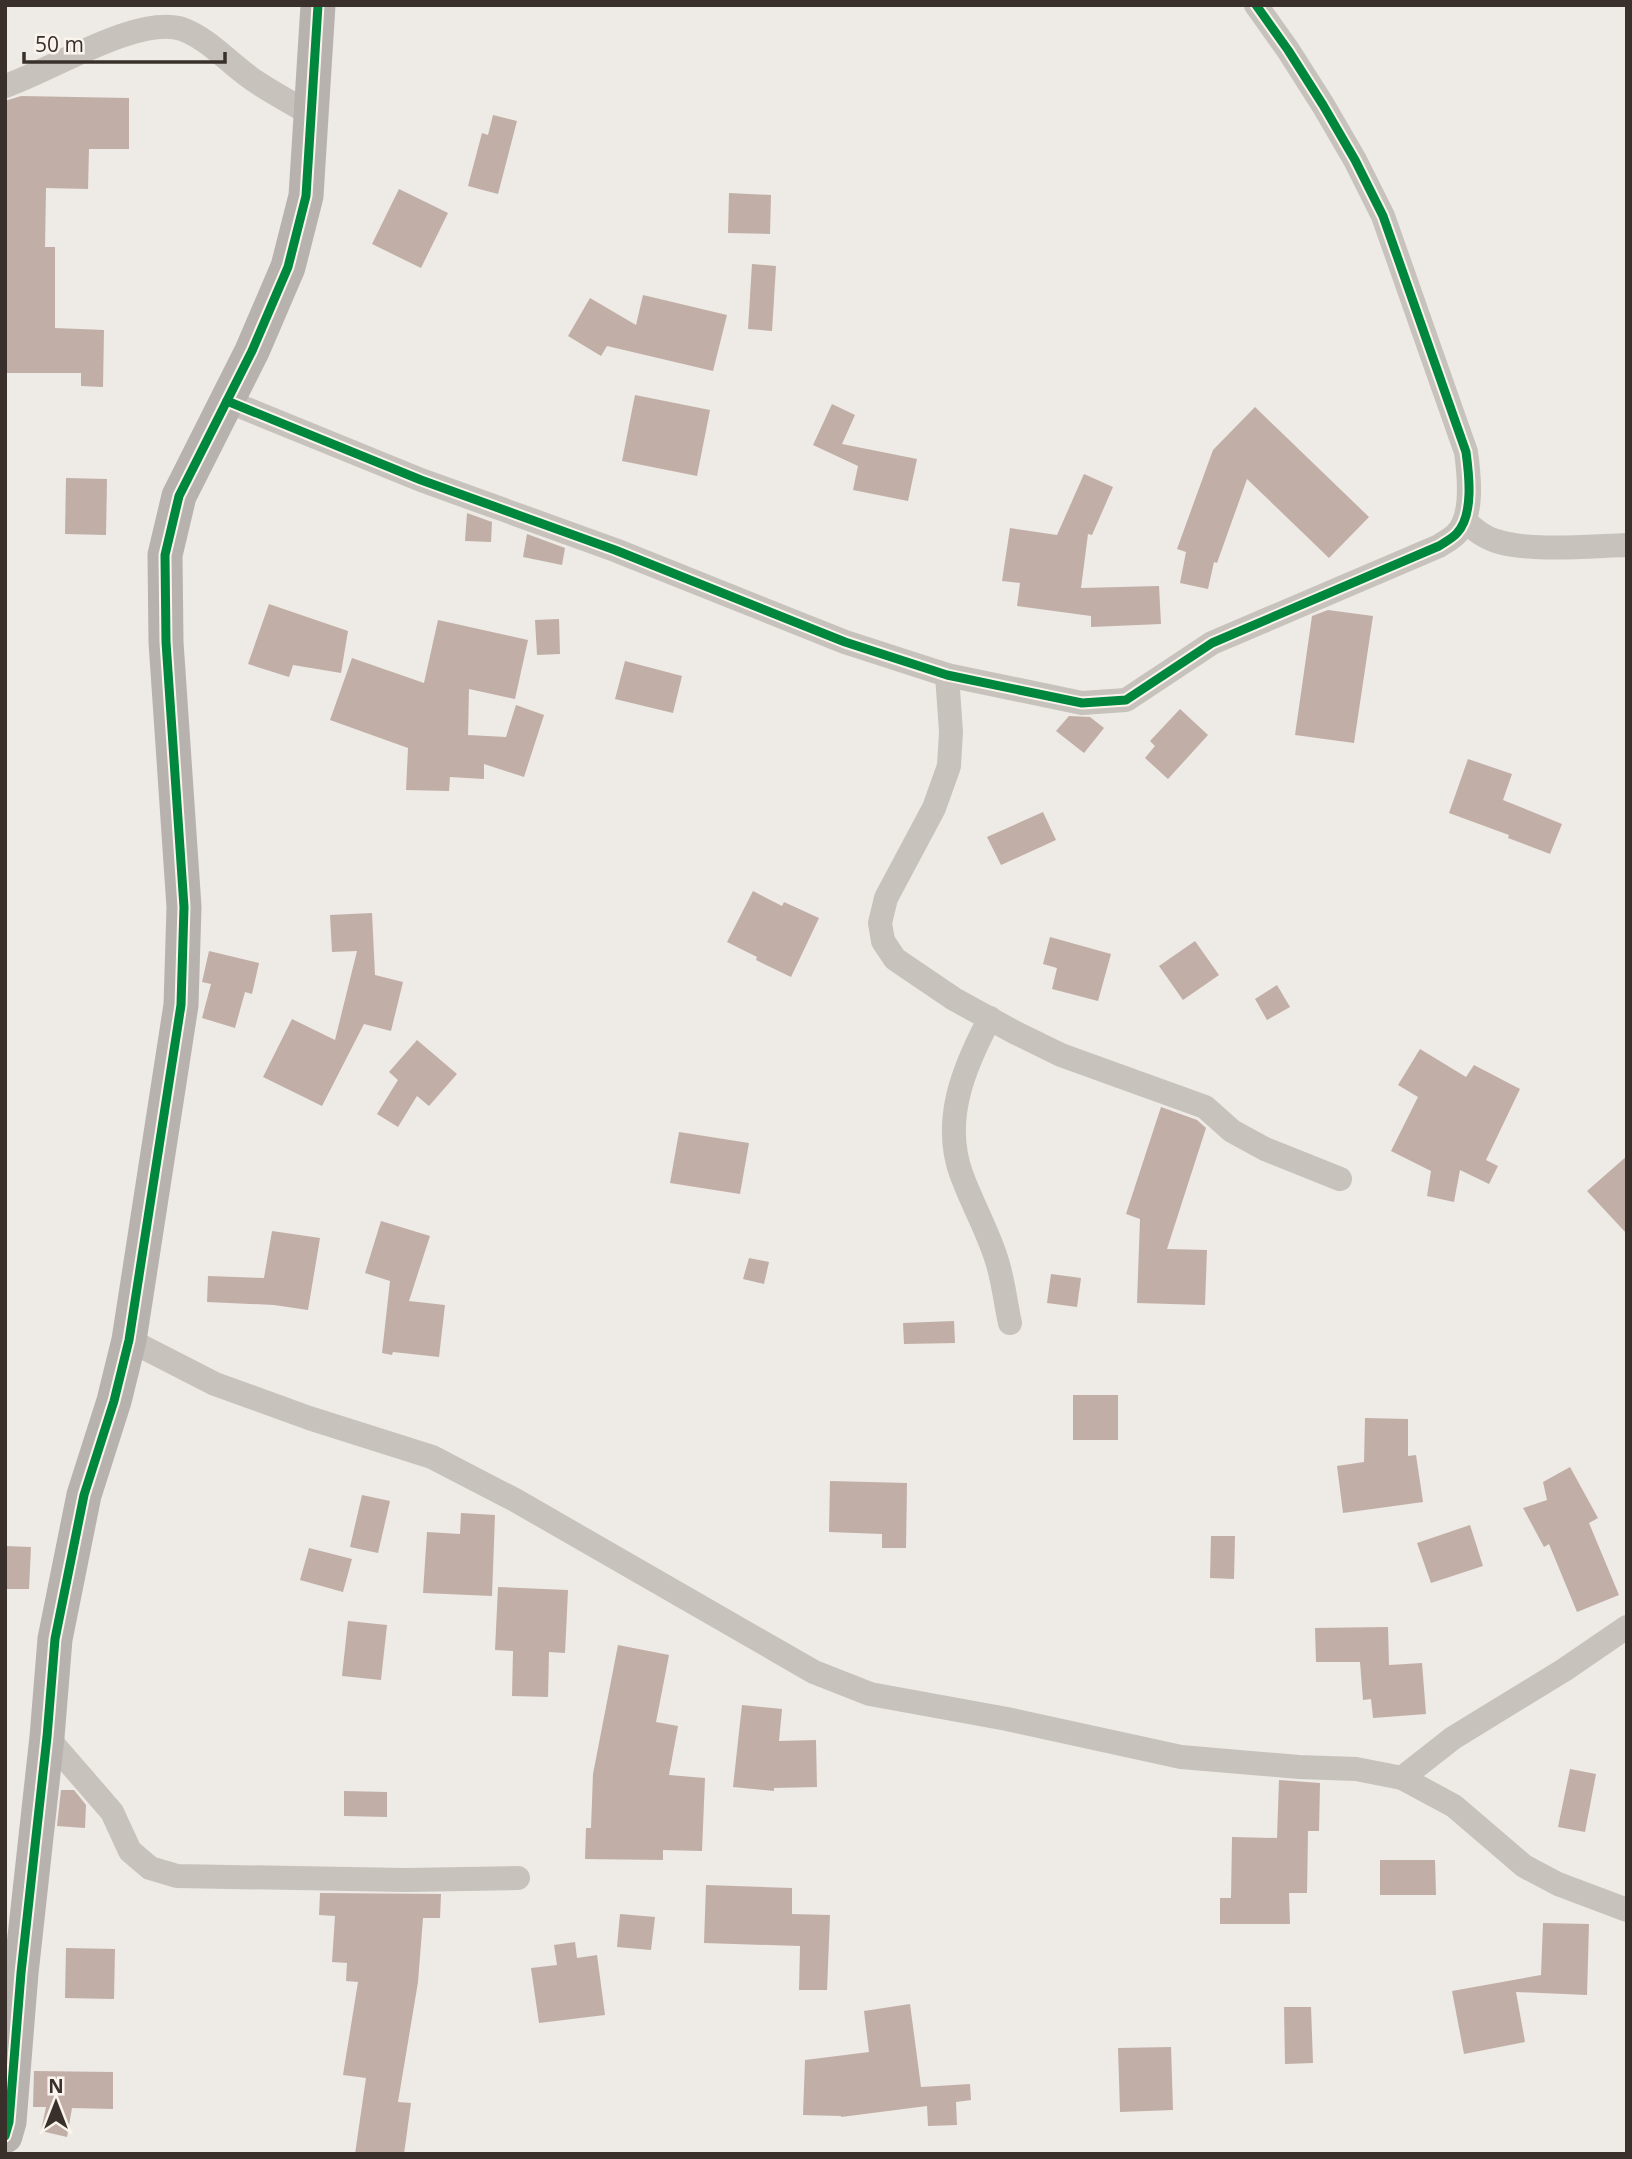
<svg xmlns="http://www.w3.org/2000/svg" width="1632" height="2159" font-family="'Open Sans',sans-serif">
<rect width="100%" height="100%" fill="#eeeae5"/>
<g fill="#c1afa7">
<path d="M 21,96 L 129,98 L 129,149 L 89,149 L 88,189 L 46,188 L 45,247 L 55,247 L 55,328 L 104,330 L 103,387 L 81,386 L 81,373 L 5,373 L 5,101 Z"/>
<path d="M 493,115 L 517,121 L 498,194 L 468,186 L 482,133 L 488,135 Z"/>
<path d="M 399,189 L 448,213 L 421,268 L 372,244 Z"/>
<path d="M 729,193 L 771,195 L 770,234 L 728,233 Z"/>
<path d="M 752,264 L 776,266 L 772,331 L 748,329 Z"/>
<path d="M 643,295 L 727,315 L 713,371 L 607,346 L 601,356 L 568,336 L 590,298 L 636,325 Z"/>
<path d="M 635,395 L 710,410 L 697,476 L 622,461 Z"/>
<path d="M 832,404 L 855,415 L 842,444 L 917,459 L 908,501 L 853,490 L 858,466 L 813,445 Z"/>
<path d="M 1255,407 L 1369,517 L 1329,558 L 1247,479 L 1217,563 L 1214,562 L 1208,589 L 1180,583 L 1186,552 L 1177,549 L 1213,450 Z"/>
<path d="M 1084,474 L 1113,487 L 1092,535 L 1088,534 L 1081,588 L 1159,586 L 1161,624 L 1091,627 L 1091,616 L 1017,606 L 1020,583 L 1002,581 L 1010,528 L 1057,535 Z"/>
<path d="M 66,478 L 107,479 L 106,535 L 65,534 Z"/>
<path d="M 467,513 L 492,522 L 491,542 L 465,541 Z"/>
<path d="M 527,534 L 565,548 L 562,565 L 523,557 Z"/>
<path d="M 269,604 L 348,631 L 341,673 L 293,665 L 289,677 L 248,664 Z"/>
<path d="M 1328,610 L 1373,616 L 1354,743 L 1295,735 L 1312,616 Z"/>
<path d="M 559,619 L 560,654 L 537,655 L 535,620 Z"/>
<path d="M 438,620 L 528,640 L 515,699 L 469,689 L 468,735 L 506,737 L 516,705 L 544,715 L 524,777 L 484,764 L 484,779 L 450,777 L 449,791 L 406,790 L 408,748 L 330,720 L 352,658 L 424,683 Z"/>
<path d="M 625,661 L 682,676 L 673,713 L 615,699 Z"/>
<path d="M 1180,709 L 1208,735 L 1168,779 L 1145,758 L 1155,746 L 1150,741 Z"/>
<path d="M 1069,716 L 1090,717 L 1104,728 L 1084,753 L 1056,731 Z"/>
<path d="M 1468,759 L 1512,774 L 1503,800 L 1562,824 L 1550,854 L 1508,838 L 1509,835 L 1449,813 Z"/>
<path d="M 1043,812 L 1056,840 L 1001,865 L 987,837 Z"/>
<path d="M 753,891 L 782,906 L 784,902 L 819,918 L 791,977 L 756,960 L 757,957 L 727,942 Z"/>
<path d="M 372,913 L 375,975 L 403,982 L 391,1031 L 364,1024 L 322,1106 L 263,1077 L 292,1019 L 335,1040 L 357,951 L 332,952 L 330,915 Z"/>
<path d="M 1050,937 L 1111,954 L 1098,1001 L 1052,989 L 1057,968 L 1043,964 Z"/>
<path d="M 1195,941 L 1219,975 L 1183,1000 L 1159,966 Z"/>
<path d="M 209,951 L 259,963 L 252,994 L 245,992 L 235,1028 L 202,1018 L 211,984 L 202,982 Z"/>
<path d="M 1277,985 L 1290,1007 L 1267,1020 L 1255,999 Z"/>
<path d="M 417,1040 L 457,1074 L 429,1106 L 417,1096 L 398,1127 L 377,1114 L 398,1080 L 389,1072 Z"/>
<path d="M 1420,1049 L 1466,1077 L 1474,1065 L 1520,1089 L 1486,1160 L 1498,1166 L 1489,1184 L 1460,1170 L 1454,1202 L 1427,1196 L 1431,1171 L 1391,1151 L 1418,1097 L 1398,1085 Z"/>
<path d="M 1161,1107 L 1197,1120 L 1206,1128 L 1167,1249 L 1207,1250 L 1205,1305 L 1137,1303 L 1140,1219 L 1126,1214 Z"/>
<path d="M 679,1132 L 749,1143 L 740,1194 L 670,1183 Z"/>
<path d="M 1627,1156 L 1627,1234 L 1587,1191 Z"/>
<path d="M 381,1221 L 430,1236 L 409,1301 L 445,1305 L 439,1357 L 393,1352 L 392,1355 L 382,1353 L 390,1281 L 365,1273 Z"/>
<path d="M 272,1231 L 320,1238 L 308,1310 L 274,1305 L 207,1302 L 208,1276 L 264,1278 Z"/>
<path d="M 749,1258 L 769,1262 L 764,1284 L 743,1279 Z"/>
<path d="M 1051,1274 L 1081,1278 L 1077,1307 L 1047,1303 Z"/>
<path d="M 954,1321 L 955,1343 L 904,1344 L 903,1323 Z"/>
<rect x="1073" y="1395" width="45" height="45"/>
<path d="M 1365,1418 L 1408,1419 L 1408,1456 L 1416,1455 L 1423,1502 L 1343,1513 L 1337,1466 L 1364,1462 Z"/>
<path d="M 1570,1467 L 1598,1518 L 1589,1523 L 1619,1595 L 1577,1612 L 1549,1544 L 1544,1547 L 1523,1508 L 1547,1500 L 1543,1482 Z"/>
<path d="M 830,1481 L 907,1483 L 906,1548 L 882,1548 L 882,1534 L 829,1532 Z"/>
<path d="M 362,1495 L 390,1501 L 378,1553 L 350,1547 Z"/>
<path d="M 461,1513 L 495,1515 L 492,1596 L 423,1593 L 427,1532 L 460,1534 Z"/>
<path d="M 1470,1525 L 1483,1566 L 1431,1583 L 1417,1543 Z"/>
<path d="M 1211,1536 L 1235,1536 L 1234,1579 L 1210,1578 Z"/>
<path d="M 5,1546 L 31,1547 L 29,1589 L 5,1589 Z"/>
<path d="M 309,1548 L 352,1559 L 343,1592 L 300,1580 Z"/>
<path d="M 498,1587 L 568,1590 L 565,1653 L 549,1652 L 548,1697 L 512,1696 L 513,1651 L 495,1650 Z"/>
<path d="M 348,1621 L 387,1625 L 381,1680 L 342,1676 Z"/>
<path d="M 1388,1627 L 1389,1665 L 1422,1663 L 1426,1714 L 1373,1718 L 1371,1699 L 1363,1700 L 1360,1662 L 1316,1662 L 1315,1628 Z"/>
<path d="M 618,1645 L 669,1655 L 656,1722 L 678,1726 L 669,1775 L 705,1778 L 702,1851 L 663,1850 L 663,1860 L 585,1859 L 586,1828 L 591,1828 L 593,1774 Z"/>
<path d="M 742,1705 L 782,1709 L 779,1741 L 816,1740 L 817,1787 L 774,1788 L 774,1791 L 733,1787 Z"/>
<path d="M 1570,1769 L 1596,1774 L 1585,1832 L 1558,1827 Z"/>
<path d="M 1279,1780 L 1320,1783 L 1319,1831 L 1308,1831 L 1307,1893 L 1289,1893 L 1290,1924 L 1220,1924 L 1220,1898 L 1231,1898 L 1232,1837 L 1277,1838 Z"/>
<path d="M 61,1790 L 74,1790 L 86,1805 L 85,1828 L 57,1826 Z"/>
<path d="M 344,1791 L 387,1792 L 387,1817 L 344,1816 Z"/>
<path d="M 1380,1860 L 1435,1860 L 1436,1895 L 1380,1895 Z"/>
<path d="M 706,1885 L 792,1888 L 792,1914 L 830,1915 L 827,1990 L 799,1990 L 800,1946 L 704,1943 Z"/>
<path d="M 320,1893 L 441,1894 L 440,1918 L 423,1918 L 418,1982 L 398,2102 L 411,2103 L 404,2154 L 355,2154 L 366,2078 L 343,2075 L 358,1982 L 346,1981 L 347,1963 L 332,1962 L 335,1916 L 319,1915 Z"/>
<path d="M 620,1914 L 655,1917 L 651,1950 L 617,1947 Z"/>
<path d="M 1543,1923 L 1589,1924 L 1587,1995 L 1516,1992 L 1525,2042 L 1464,2054 L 1452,1991 L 1541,1975 Z"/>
<path d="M 575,1942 L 577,1958 L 597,1955 L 605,2015 L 539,2023 L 531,1968 L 557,1965 L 554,1945 Z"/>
<path d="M 66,1948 L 115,1949 L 114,1999 L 65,1998 Z"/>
<path d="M 910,2004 L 921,2087 L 970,2084 L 971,2100 L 956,2102 L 957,2125 L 928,2126 L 927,2106 L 841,2117 L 841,2116 L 803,2115 L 805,2060 L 869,2052 L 864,2011 Z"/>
<path d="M 1284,2007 L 1311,2007 L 1313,2063 L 1285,2064 Z"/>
<path d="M 1171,2047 L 1173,2110 L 1120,2112 L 1118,2048 Z"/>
<path d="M 34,2071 L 113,2072 L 113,2109 L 72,2108 L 67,2137 L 41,2131 L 46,2107 L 33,2107 Z"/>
</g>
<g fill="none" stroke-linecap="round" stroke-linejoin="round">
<g stroke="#c8c2bd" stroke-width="24">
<path d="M 5,86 C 50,71 137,15 182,29 C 209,39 229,63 252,79 C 271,92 292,103 312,115"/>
<path d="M 227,401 L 421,480 L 615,550 L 845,642 L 947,675 L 1082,703 L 1126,700 L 1212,643 L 1439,546 C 1445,542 1453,538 1457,533 C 1474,515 1469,474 1466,452 L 1383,216 L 1355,160 L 1323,105 L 1288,50 L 1256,5"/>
<path d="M 1465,521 C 1474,529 1483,537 1496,541 C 1529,552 1591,546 1627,545"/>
<path d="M 947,675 L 951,732 L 949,766 L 934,808 L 886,898 L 880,923 L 883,941 L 895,959 L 954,999 L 1014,1032 L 1061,1055 L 1205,1107 L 1232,1131 L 1265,1149 L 1340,1179"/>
<path d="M 990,1018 C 964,1067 941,1121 962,1176 C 972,1203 986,1228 995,1255 C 1003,1276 1005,1301 1010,1323"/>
<path d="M 129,1340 L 215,1384 L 309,1418 L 432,1457 L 515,1500 L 814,1672 L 870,1694 L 1007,1719 L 1181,1757 L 1299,1767 L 1356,1769 L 1402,1778 L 1454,1806 L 1524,1866 L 1558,1884 L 1627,1910"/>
<path d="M 47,1737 L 112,1812 L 130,1851 L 150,1868 L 177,1876 L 405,1880 L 518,1878"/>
<path d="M 1402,1778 L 1453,1738 L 1564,1670 L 1627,1627"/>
</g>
<path stroke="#b8b2ae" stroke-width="35" d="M 5,2136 L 9,2122 L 21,1973 L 47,1737 L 55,1639 L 84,1495 L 114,1401 L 129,1340 L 181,1005 L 184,907 L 166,642 L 165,555 L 179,496 L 252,351 L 288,267 L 306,196 L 318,5"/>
<defs>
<g id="cycleway">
<path d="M 227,401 L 421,480 L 615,550 L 845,642 L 947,675 L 1082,703 L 1126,700 L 1212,643 L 1439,546 C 1445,542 1453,538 1457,533 C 1474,515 1469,474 1466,452 L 1383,216 L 1355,160 L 1323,105 L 1288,50 L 1256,5"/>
<path d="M 5,2136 L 9,2122 L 21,1973 L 47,1737 L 55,1639 L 84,1495 L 114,1401 L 129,1340 L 181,1005 L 184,907 L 166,642 L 165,555 L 179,496 L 252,351 L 288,267 L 306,196 L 318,5"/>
</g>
</defs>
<use href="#cycleway" stroke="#faf4ed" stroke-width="13"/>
<use href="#cycleway" stroke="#00873e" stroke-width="9"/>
</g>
<rect width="1632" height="2159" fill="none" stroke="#39302b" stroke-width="14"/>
<g transform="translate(56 2103)" stroke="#faf4ed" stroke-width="5" paint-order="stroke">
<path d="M0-5L12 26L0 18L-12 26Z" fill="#39302b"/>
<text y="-10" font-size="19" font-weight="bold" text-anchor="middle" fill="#39302b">N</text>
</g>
<path d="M24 52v10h201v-10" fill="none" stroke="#39302b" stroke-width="3.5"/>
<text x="35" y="52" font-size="21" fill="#39302b" stroke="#faf4ed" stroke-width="5" paint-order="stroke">50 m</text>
</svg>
